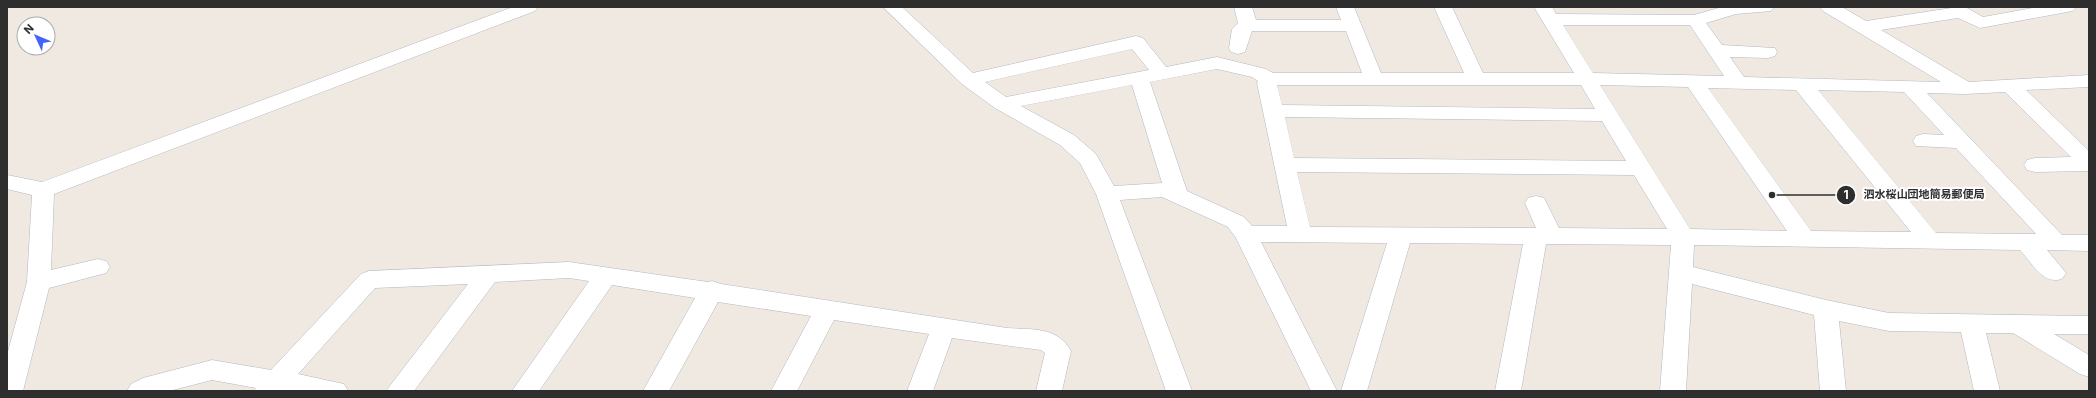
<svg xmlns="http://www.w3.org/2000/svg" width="2096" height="398" font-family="Inter,'Noto Sans JP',sans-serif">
<rect width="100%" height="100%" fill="#efe9e1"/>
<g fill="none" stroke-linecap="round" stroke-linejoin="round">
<defs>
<g id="minor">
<path d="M 513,7 L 538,7 L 535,11 L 54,194 L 51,270 L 98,259 L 106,261 L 110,267 L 106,273 L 49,288 L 23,391 L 7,391 L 7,355 L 27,282 L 32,195 L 7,189 L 7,175 L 42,182 Z"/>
<path d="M 883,7 L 902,7 L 973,73 L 1136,36 L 1143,38 L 1166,67 L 1217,57 L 1266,69 L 1273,73 L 1362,73 L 1346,31 L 1252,31 L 1245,52 L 1238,54 L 1231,52 L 1229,48 L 1232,29 L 1238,23 L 1234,7 L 1252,7 L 1256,20 L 1341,20 L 1336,7 L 1354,7 L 1381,73 L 1464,73 L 1434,7 L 1452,7 L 1483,73 L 1574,73 L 1534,7 L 1552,7 L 1556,14 L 1694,15 L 1722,7 L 1774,7 L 1771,11 L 1736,14 L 1706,23 L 1722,45 L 1775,48 L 1777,52 L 1775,56 L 1768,58 L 1730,57 L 1744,77 L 1941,82 L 1823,11 L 1820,7 L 1842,7 L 1866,21 L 1958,7 L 1967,8 L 1983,17 L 2038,7 L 2076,7 L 2073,11 L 2067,12 L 1980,28 L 1958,18 L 1881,30 L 1969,82 L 2089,75 L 2089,87 L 2026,90 L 2089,151 L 2089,171 L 2035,172 L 2027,170 L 2024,165 L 2027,160 L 2035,158 L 2071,157 L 2005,92 L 1965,94 L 1927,93 L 2062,235 L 2089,235 L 2089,251 L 2047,250 L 2066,273 L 2062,279 C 2043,285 2032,263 2020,250 L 1694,245 L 1693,267 L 1826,300 L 1889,313 L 2089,316 L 2089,334 L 2054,334 L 2089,355 L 2089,377 L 2080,374 L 2013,333 L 1986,333 L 2000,391 L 1974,391 L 1961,332 L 1889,331 L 1839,321 L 1846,391 L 1820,391 L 1814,315 L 1692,284 L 1686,391 L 1660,391 L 1671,245 L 1546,244 L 1521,391 L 1495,391 L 1523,244 L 1410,243 L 1367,391 L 1341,391 L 1387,243 L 1261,242 L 1337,391 L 1311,391 L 1236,238 L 1228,227 L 1162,197 L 1120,200 L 1192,391 L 1166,391 L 1096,194 L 1080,163 L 1060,145 L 995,108 L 962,84 ZM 1563,25 L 1690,25 L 1724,76 L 1593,73 ZM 1132,49 L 1149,70 L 1006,97 L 985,82 ZM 1217,69 L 1252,77 L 1258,81 L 1257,83 L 1287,226 L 1252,226 L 1244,217 L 1187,191 L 1150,82 ZM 1132,85 L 1162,183 L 1114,186 L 1096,154 L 1074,135 L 1021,106 ZM 1277,85 L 1581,85 L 1595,109 L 1282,105 ZM 1600,85 L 1688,87 L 1787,231 L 1690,229 ZM 1708,88 L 1796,90 L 1911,232 L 1811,231 ZM 1818,90 L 1904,92 L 1944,135 L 1923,134 L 1916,136 L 1913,141 L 1916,146 L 1956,148 L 2036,234 L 1936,233 ZM 1285,117 L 1602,121 L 1626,161 L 1294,158 ZM 1297,172 L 1634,175 L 1667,229 L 1559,228 L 1544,198 L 1536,196 L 1528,198 L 1525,203 L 1536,228 L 1310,227 Z"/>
<path d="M 569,262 L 708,282 L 712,281 L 721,284 L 1007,328 C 1032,330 1057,326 1071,351 L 1062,391 L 1036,391 L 1045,353 L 1041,350 L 952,338 L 933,391 L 907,391 L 929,334 L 834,320 L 797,391 L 771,391 L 811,316 L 718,302 L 669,391 L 643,391 L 695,298 L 612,285 L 539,391 L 512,391 L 589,281 L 569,278 L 495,282 L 414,391 L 386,391 L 468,284 L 375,288 L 298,374 L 344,384 L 348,391 L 254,391 L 256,388 L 212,380 L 169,391 L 127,391 L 131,384 L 143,378 L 212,360 L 271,370 L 361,274 L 369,271 Z"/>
</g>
</defs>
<use href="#minor" stroke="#b4b7c1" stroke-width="1"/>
<use href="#minor" fill="#fff" fill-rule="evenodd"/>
</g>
<path fill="none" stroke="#2e2e2e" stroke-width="1.5" d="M1772 195L1846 195"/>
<g fill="#2e2e2e" stroke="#fff" stroke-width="1.5">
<circle cx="1772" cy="195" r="4"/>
<circle cx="1846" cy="195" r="10"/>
</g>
<g font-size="12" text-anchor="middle" font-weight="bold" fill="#fff">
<text x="1846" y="199">1</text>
</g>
<g font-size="11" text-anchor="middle" font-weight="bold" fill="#2e2e2e" stroke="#fff" stroke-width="4" stroke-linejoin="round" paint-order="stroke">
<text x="1924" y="198">泗水桜山団地簡易郵便局</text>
</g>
<rect width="2096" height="398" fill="none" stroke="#2e2e2e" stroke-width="16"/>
<g transform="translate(36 36) rotate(314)"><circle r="19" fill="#ffffff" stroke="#ababab"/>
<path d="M0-3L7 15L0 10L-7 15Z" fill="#4264fb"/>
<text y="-6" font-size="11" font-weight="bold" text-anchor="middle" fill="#2e2e2e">N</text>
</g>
</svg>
